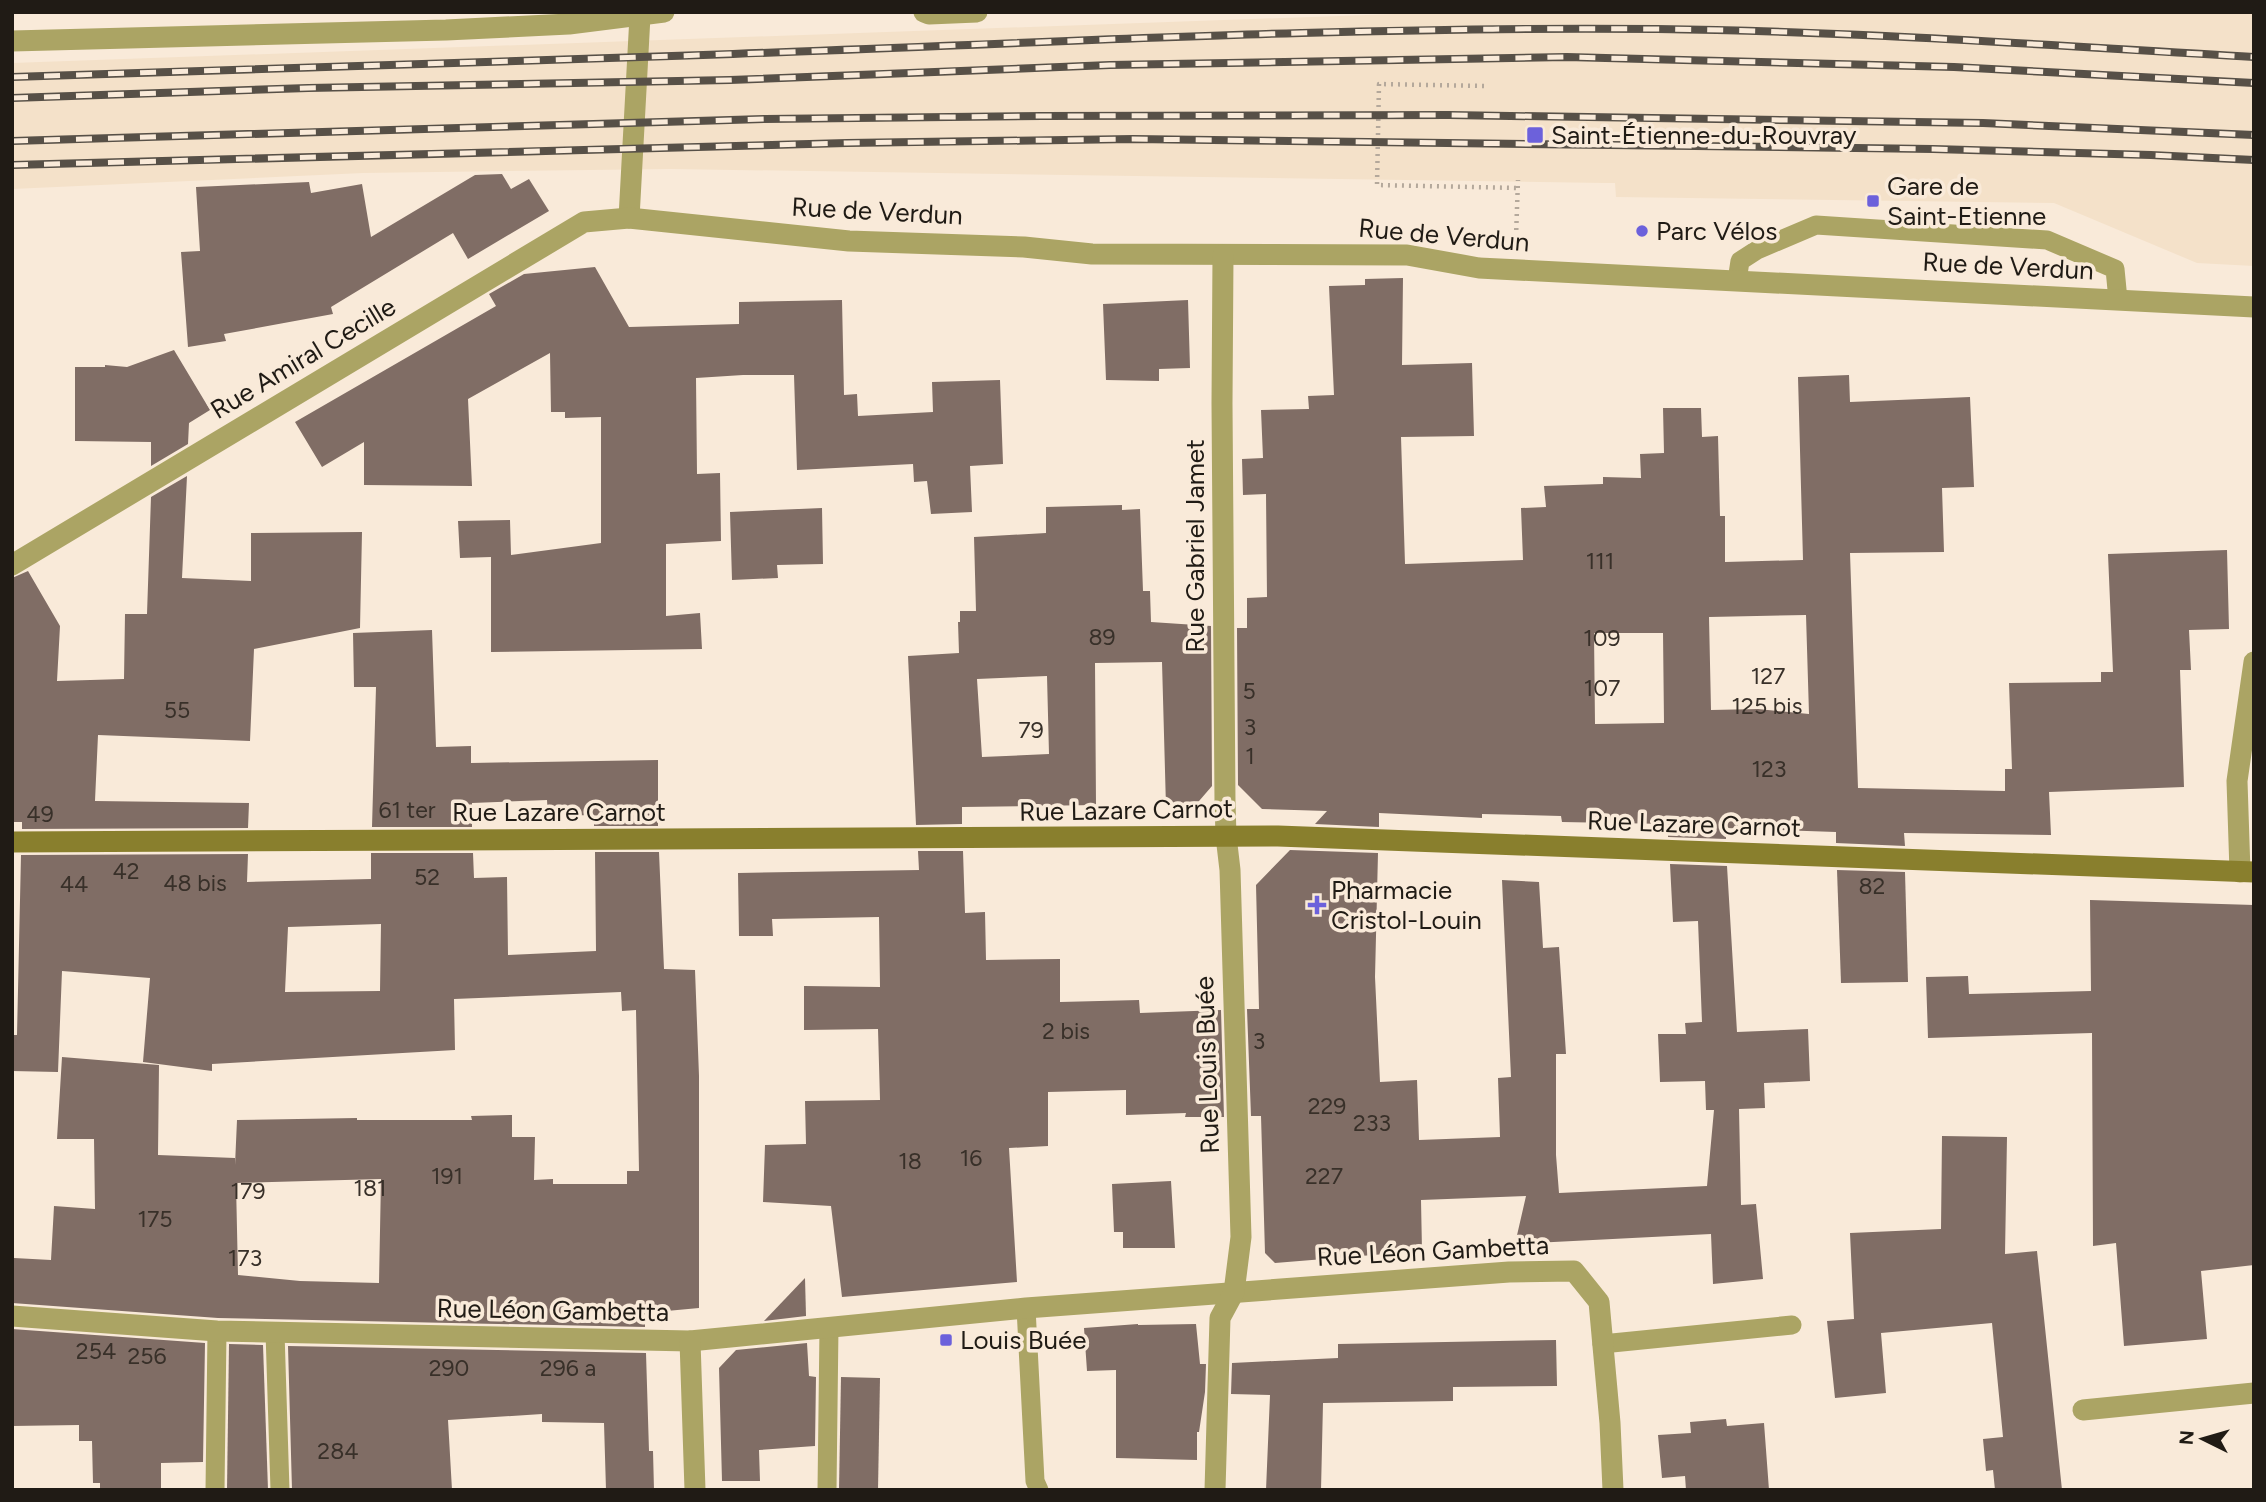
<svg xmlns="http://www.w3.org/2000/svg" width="2266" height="1502" font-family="Figtree,sans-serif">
<rect width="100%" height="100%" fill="#f9ead9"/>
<path fill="#f4e1c9" d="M 1450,12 L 2254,12 L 2254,266 L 2197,263 L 2054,203 L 1616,197 L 1615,183 L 1605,183 L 671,169 L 363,173 L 12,189 L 12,63 Z"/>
<g fill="#806d65" fill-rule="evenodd">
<path d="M 502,174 L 511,189 L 529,179 L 549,211 L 468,259 L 453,233 L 331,307 L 333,314 L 224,334 L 226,341 L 188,347 L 181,252 L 200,251 L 196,187 L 309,182 L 311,193 L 362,184 L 371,237 L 475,175 Z"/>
<path d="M 595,267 L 629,327 L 739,324 L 739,302 L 842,300 L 844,395 L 857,394 L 858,416 L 933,412 L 932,382 L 1000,380 L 1003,464 L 970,466 L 972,512 L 931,514 L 927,481 L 914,482 L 913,464 L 797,470 L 794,375 L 743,375 L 696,378 L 697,474 L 720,473 L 721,541 L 666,544 L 666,616 L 700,613 L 702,649 L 491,652 L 491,557 L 460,558 L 458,521 L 510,520 L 511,555 L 601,543 L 601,417 L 565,418 L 565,412 L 551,412 L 550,353 L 468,399 L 472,486 L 364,485 L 364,442 L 322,467 L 295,422 L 496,306 L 489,294 L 524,274 Z"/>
<path d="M 1403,278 L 1402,365 L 1472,363 L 1474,436 L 1401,437 L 1405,564 L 1523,560 L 1521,508 L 1546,507 L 1544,486 L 1603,484 L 1603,477 L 1641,478 L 1640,454 L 1664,453 L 1663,408 L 1701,408 L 1702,437 L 1718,436 L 1720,516 L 1725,516 L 1725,562 L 1803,560 L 1798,377 L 1849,375 L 1850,402 L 1970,397 L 1974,487 L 1942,488 L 1944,552 L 1850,553 L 1858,788 L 2005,791 L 2005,769 L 2012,769 L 2009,683 L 2101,682 L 2101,672 L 2113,672 L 2108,554 L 2227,550 L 2229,629 L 2189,630 L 2191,670 L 2180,670 L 2184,787 L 2049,792 L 2051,835 L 1904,833 L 1905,846 L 1836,843 L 1836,832 L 1726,828 L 1726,839 L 1668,837 L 1668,824 L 1562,822 L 1561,816 L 1482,814 L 1482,818 L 1379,813 L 1379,827 L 1315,824 L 1327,811 L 1262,809 L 1238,785 L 1237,628 L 1247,628 L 1247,598 L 1267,597 L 1266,494 L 1243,495 L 1242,459 L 1263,458 L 1261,410 L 1309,409 L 1308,396 L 1334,395 L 1329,286 L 1365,285 L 1365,279 ZM 1806,615 L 1809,714 L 1758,709 L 1711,710 L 1709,617 ZM 1594,633 L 1663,633 L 1664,723 L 1595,724 Z"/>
<path d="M 1188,300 L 1190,368 L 1159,369 L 1159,381 L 1106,380 L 1103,304 Z"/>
<path d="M 174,350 L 210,410 L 189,423 L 188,444 L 151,466 L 151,442 L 75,441 L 75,367 L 105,367 L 105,365 L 127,367 Z"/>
<path d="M 187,476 L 182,578 L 251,581 L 251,533 L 362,532 L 360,628 L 254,649 L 250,741 L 98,735 L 95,801 L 249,803 L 248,828 L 22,829 L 22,822 L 12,822 L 12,578 L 28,571 L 60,626 L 57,681 L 124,679 L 125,614 L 147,614 L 151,497 Z"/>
<path d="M 1122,505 L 1122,510 L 1140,509 L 1143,591 L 1150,591 L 1151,622 L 1211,626 L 1212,786 L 1193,808 L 1166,807 L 1162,662 L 1095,663 L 1096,805 L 962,807 L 962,824 L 916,825 L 908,656 L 959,653 L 958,622 L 960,622 L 960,611 L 976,611 L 974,537 L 1046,533 L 1046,507 ZM 1047,676 L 1049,754 L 982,757 L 977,679 Z"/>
<path d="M 822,508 L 823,564 L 777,565 L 778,578 L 732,580 L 730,512 Z"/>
<path d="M 432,630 L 436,747 L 471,746 L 471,763 L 658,760 L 658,826 L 594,826 L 594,815 L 548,816 L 547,800 L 472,803 L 472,827 L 372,827 L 376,687 L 354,687 L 353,633 Z"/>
<path d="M 1290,850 L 1378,853 L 1375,977 L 1380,1082 L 1417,1080 L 1419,1140 L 1500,1137 L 1498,1078 L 1511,1077 L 1502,880 L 1539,882 L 1543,948 L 1559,947 L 1566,1054 L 1556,1054 L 1556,1155 L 1559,1193 L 1707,1186 L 1714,1110 L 1706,1110 L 1705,1081 L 1660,1082 L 1658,1034 L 1686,1034 L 1685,1023 L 1702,1022 L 1698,921 L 1673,922 L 1670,864 L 1727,866 L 1737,1032 L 1808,1029 L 1810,1081 L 1764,1083 L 1765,1108 L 1739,1109 L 1741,1205 L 1756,1204 L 1763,1279 L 1713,1284 L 1711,1234 L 1515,1244 L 1526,1196 L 1421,1200 L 1422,1251 L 1275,1263 L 1265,1253 L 1261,1116 L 1251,1116 L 1247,1009 L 1259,1009 L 1256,885 Z"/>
<path d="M 918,851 L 963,851 L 965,913 L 985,912 L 986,960 L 1060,959 L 1060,1002 L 1139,1000 L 1140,1013 L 1221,1010 L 1224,1117 L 1185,1117 L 1186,1113 L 1126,1115 L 1126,1090 L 1048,1092 L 1048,1146 L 1009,1148 L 1017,1282 L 842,1297 L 831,1206 L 763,1202 L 765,1145 L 806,1144 L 805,1101 L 880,1100 L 878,1029 L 804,1030 L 804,986 L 880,987 L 879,917 L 772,919 L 773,936 L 739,936 L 738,873 L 919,870 Z"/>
<path d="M 595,852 L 659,852 L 664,969 L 695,970 L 699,1076 L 699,1308 L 645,1313 L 645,1327 L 218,1318 L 12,1303 L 14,1258 L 51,1260 L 54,1206 L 95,1209 L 94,1139 L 57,1139 L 62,1057 L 159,1065 L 158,1155 L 235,1158 L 235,1165 L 237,1120 L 357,1118 L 357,1120 L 472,1120 L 471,1116 L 512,1115 L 512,1137 L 535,1137 L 534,1180 L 553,1179 L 553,1184 L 627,1184 L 627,1171 L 639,1171 L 636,1010 L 622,1011 L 621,992 L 454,999 L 455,1050 L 212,1064 L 212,1071 L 143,1062 L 150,978 L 62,971 L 58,1072 L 12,1071 L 12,1035 L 17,1035 L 21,855 L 248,854 L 247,882 L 371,879 L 371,853 L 473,853 L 474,878 L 507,877 L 508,955 L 596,951 ZM 381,924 L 380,991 L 285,992 L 288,927 ZM 381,1179 L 379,1283 L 300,1281 L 238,1275 L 236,1183 Z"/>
<path d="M 1837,870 L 1905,872 L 1908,982 L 1841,983 Z"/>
<path d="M 2090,900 L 2254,905 L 2254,1265 L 2201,1271 L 2207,1339 L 2124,1346 L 2116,1243 L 2093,1246 L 2092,1033 L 1928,1038 L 1926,977 L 1968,976 L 1969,994 L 2091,991 Z"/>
<path d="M 1942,1136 L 2007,1137 L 2005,1254 L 2037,1251 L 2062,1490 L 1995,1490 L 1993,1470 L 1986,1471 L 1983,1439 L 2003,1437 L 1992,1323 L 1881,1333 L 1886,1393 L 1835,1398 L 1827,1321 L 1854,1319 L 1850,1233 L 1941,1229 Z"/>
<path d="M 1171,1181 L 1175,1248 L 1123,1248 L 1123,1232 L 1114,1232 L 1112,1184 Z"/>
<path d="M 805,1278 L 806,1316 L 764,1321 Z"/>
<path d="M 1138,1324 L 1138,1325 L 1196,1324 L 1200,1364 L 1206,1364 L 1205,1392 L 1199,1432 L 1197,1432 L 1197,1460 L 1116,1458 L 1116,1370 L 1087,1371 L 1084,1328 Z"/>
<path d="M 12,1329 L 205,1343 L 203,1462 L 161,1463 L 161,1490 L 100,1490 L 100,1483 L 93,1483 L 92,1441 L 79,1441 L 79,1425 L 12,1426 Z"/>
<path d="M 1556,1340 L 1557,1386 L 1453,1387 L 1453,1401 L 1323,1403 L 1321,1490 L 1266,1490 L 1270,1395 L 1231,1394 L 1232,1363 L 1338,1358 L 1338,1344 Z"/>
<path d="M 807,1343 L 809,1376 L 816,1377 L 815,1446 L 759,1450 L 760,1481 L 722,1481 L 719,1368 L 736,1350 Z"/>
<path d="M 229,1344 L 263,1345 L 268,1490 L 227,1490 Z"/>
<path d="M 288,1346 L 646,1353 L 649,1451 L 653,1451 L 654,1490 L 606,1490 L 604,1423 L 542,1422 L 542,1414 L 448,1420 L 452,1490 L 292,1490 Z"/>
<path d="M 841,1377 L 880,1378 L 878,1490 L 839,1490 Z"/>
<path d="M 1726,1419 L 1727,1426 L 1764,1423 L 1769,1490 L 1686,1490 L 1685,1476 L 1662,1478 L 1658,1435 L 1691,1433 L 1690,1422 Z"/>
</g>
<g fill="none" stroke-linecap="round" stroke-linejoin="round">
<g stroke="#b4a89b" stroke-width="4.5" stroke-dasharray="2 5" stroke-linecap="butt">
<path d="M 1484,86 L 1379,84 L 1377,185 L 1518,188"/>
<path d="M 1516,237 L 1518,180"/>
</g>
<g stroke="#aba464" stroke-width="19">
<path d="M 1737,281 L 1740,261 L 1757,250 L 1816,225 L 2047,240 L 2115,269 L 2118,300"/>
<path d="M 1026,1308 L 1035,1481 L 1039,1490"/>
<path d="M 275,1332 L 280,1490"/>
<path d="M 1602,1344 L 1792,1325"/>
<path d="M 215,1490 L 217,1331"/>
<path d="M 827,1490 L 829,1327"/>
</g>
<g stroke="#aba464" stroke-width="21">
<path d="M 924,12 L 929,14 L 977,12"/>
<path d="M 12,41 L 446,30 L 569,24 L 664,12"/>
<path d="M 629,218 L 640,16"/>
<path d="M 12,565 L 584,222 L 629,218 L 849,241 L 1024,247 L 1092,254 L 1407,255 L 1479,268 L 2254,307"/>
<path d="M 2240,872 L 2237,781 L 2254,662"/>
<path d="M 12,1316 L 217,1331 L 690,1341 L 1026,1308 L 1509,1272 L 1574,1271 L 1599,1302 L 1610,1423 L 1613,1490"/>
<path d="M 690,1341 L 695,1490"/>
<path d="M 2083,1410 L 2254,1393"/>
<path d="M 1215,1490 L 1220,1318 L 1234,1292 L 1241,1237 L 1230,870 L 1226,836 L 1225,802 L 1222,403 L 1223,255"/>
</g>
<path stroke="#897f2d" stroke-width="21" d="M 12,842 L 1278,836 L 2254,872"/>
<defs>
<g id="rail">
<path d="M 12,77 C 253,69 493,62 733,54 C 1041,43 1349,26 1657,29 C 1856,31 2055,46 2254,57"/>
<path d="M 12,98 L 308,88 L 730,80 L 1110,65 L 1567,57 L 1954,67 L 2254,83"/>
<path d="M 12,141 L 765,119 L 1042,116 L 1449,115 L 1983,123 L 2254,135"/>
<path d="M 12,165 L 847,143 L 1133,139 L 1933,149 L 2151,155 L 2254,160"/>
</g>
</defs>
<use href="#rail" stroke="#575047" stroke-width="8"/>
<use href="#rail" stroke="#f9ead9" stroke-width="5" stroke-dasharray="16" stroke-linecap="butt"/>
</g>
<g fill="#6c61db" stroke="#f9ead9" stroke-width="2.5">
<rect x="1526" y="126" width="18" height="18" rx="3.5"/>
<rect x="1866" y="194" width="14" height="14" rx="3.5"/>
<circle cx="1642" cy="231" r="7"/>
<path d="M1313.5 894.5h7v7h7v7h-7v7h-7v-7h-7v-7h7z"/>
<rect x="939" y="1333" width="14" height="14" rx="3.5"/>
</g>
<g text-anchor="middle" stroke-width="7" stroke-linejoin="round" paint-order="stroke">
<g font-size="23" fill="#383029">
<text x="1600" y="569">111</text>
<text x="1102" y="645">89</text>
<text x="1602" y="646">109</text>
<text x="1768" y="684">127</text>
<text x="1602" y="696">107</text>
<text x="1249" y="699">5</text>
<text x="1767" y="714">125 bis</text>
<text x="177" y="718">55</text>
<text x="1250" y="735">3</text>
<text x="1031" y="738">79</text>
<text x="1250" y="764">1</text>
<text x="1769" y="777">123</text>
<text x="407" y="818">61 ter</text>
<text x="40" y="822">49</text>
<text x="126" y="879">42</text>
<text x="427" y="885">52</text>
<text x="195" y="891">48 bis</text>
<text x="74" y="892">44</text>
<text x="1872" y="894">82</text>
<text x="1066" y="1039">2 bis</text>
<text x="1259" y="1049">3</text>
<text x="1327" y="1114">229</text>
<text x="1372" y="1131">233</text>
<text x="971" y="1166">16</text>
<text x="910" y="1169">18</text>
<text x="447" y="1184">191</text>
<text x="1324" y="1184">227</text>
<text x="370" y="1196">181</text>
<text x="248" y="1199">179</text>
<text x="155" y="1227">175</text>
<text x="245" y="1266">173</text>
<text x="96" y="1359">254</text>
<text x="147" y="1364">256</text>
<text x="449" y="1376">290</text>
<text x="568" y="1376">296 a</text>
<text x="338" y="1459">284</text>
</g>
<g font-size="26" fill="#201b15" stroke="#f9ead9" text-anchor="start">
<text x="1551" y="144">Saint-Étienne-du-Rouvray</text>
<text x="1887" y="195">Gare de<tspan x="1887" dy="30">Saint-Etienne</tspan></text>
<text x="1656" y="240">Parc Vélos</text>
<text x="1331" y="899">Pharmacie<tspan x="1331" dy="30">Cristol-Louin</tspan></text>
<text x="960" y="1349">Louis Buée</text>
</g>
<g font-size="26" fill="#201b15" stroke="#f9ead9">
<text transform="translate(877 211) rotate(3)" y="9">Rue de Verdun</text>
<text transform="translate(1444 235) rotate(5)" y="9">Rue de Verdun</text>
<text transform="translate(2008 266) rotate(3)" y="9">Rue de Verdun</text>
<text transform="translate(303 358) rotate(-31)" y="9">Rue Amiral Cecille</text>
<text transform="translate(1195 546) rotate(-90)" y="9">Rue Gabriel Jamet</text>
<text transform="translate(1126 810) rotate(-1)" y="9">Rue Lazare Carnot</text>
<text x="559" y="821">Rue Lazare Carnot</text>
<text transform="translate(1694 824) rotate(2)" y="9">Rue Lazare Carnot</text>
<text transform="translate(1207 1065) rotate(-92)" y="9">Rue Louis Buée</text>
<text transform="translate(1433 1251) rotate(-3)" y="9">Rue Léon Gambetta</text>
<text transform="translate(553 1310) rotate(1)" y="9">Rue Léon Gambetta</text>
</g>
</g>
<rect width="2266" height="1502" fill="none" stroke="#201b15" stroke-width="28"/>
<g transform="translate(2203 1439) rotate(275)" stroke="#f9ead9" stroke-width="5" paint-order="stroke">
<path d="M0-5L12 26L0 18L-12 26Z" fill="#201b15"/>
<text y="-10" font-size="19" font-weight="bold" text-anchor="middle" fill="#201b15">N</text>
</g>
</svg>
